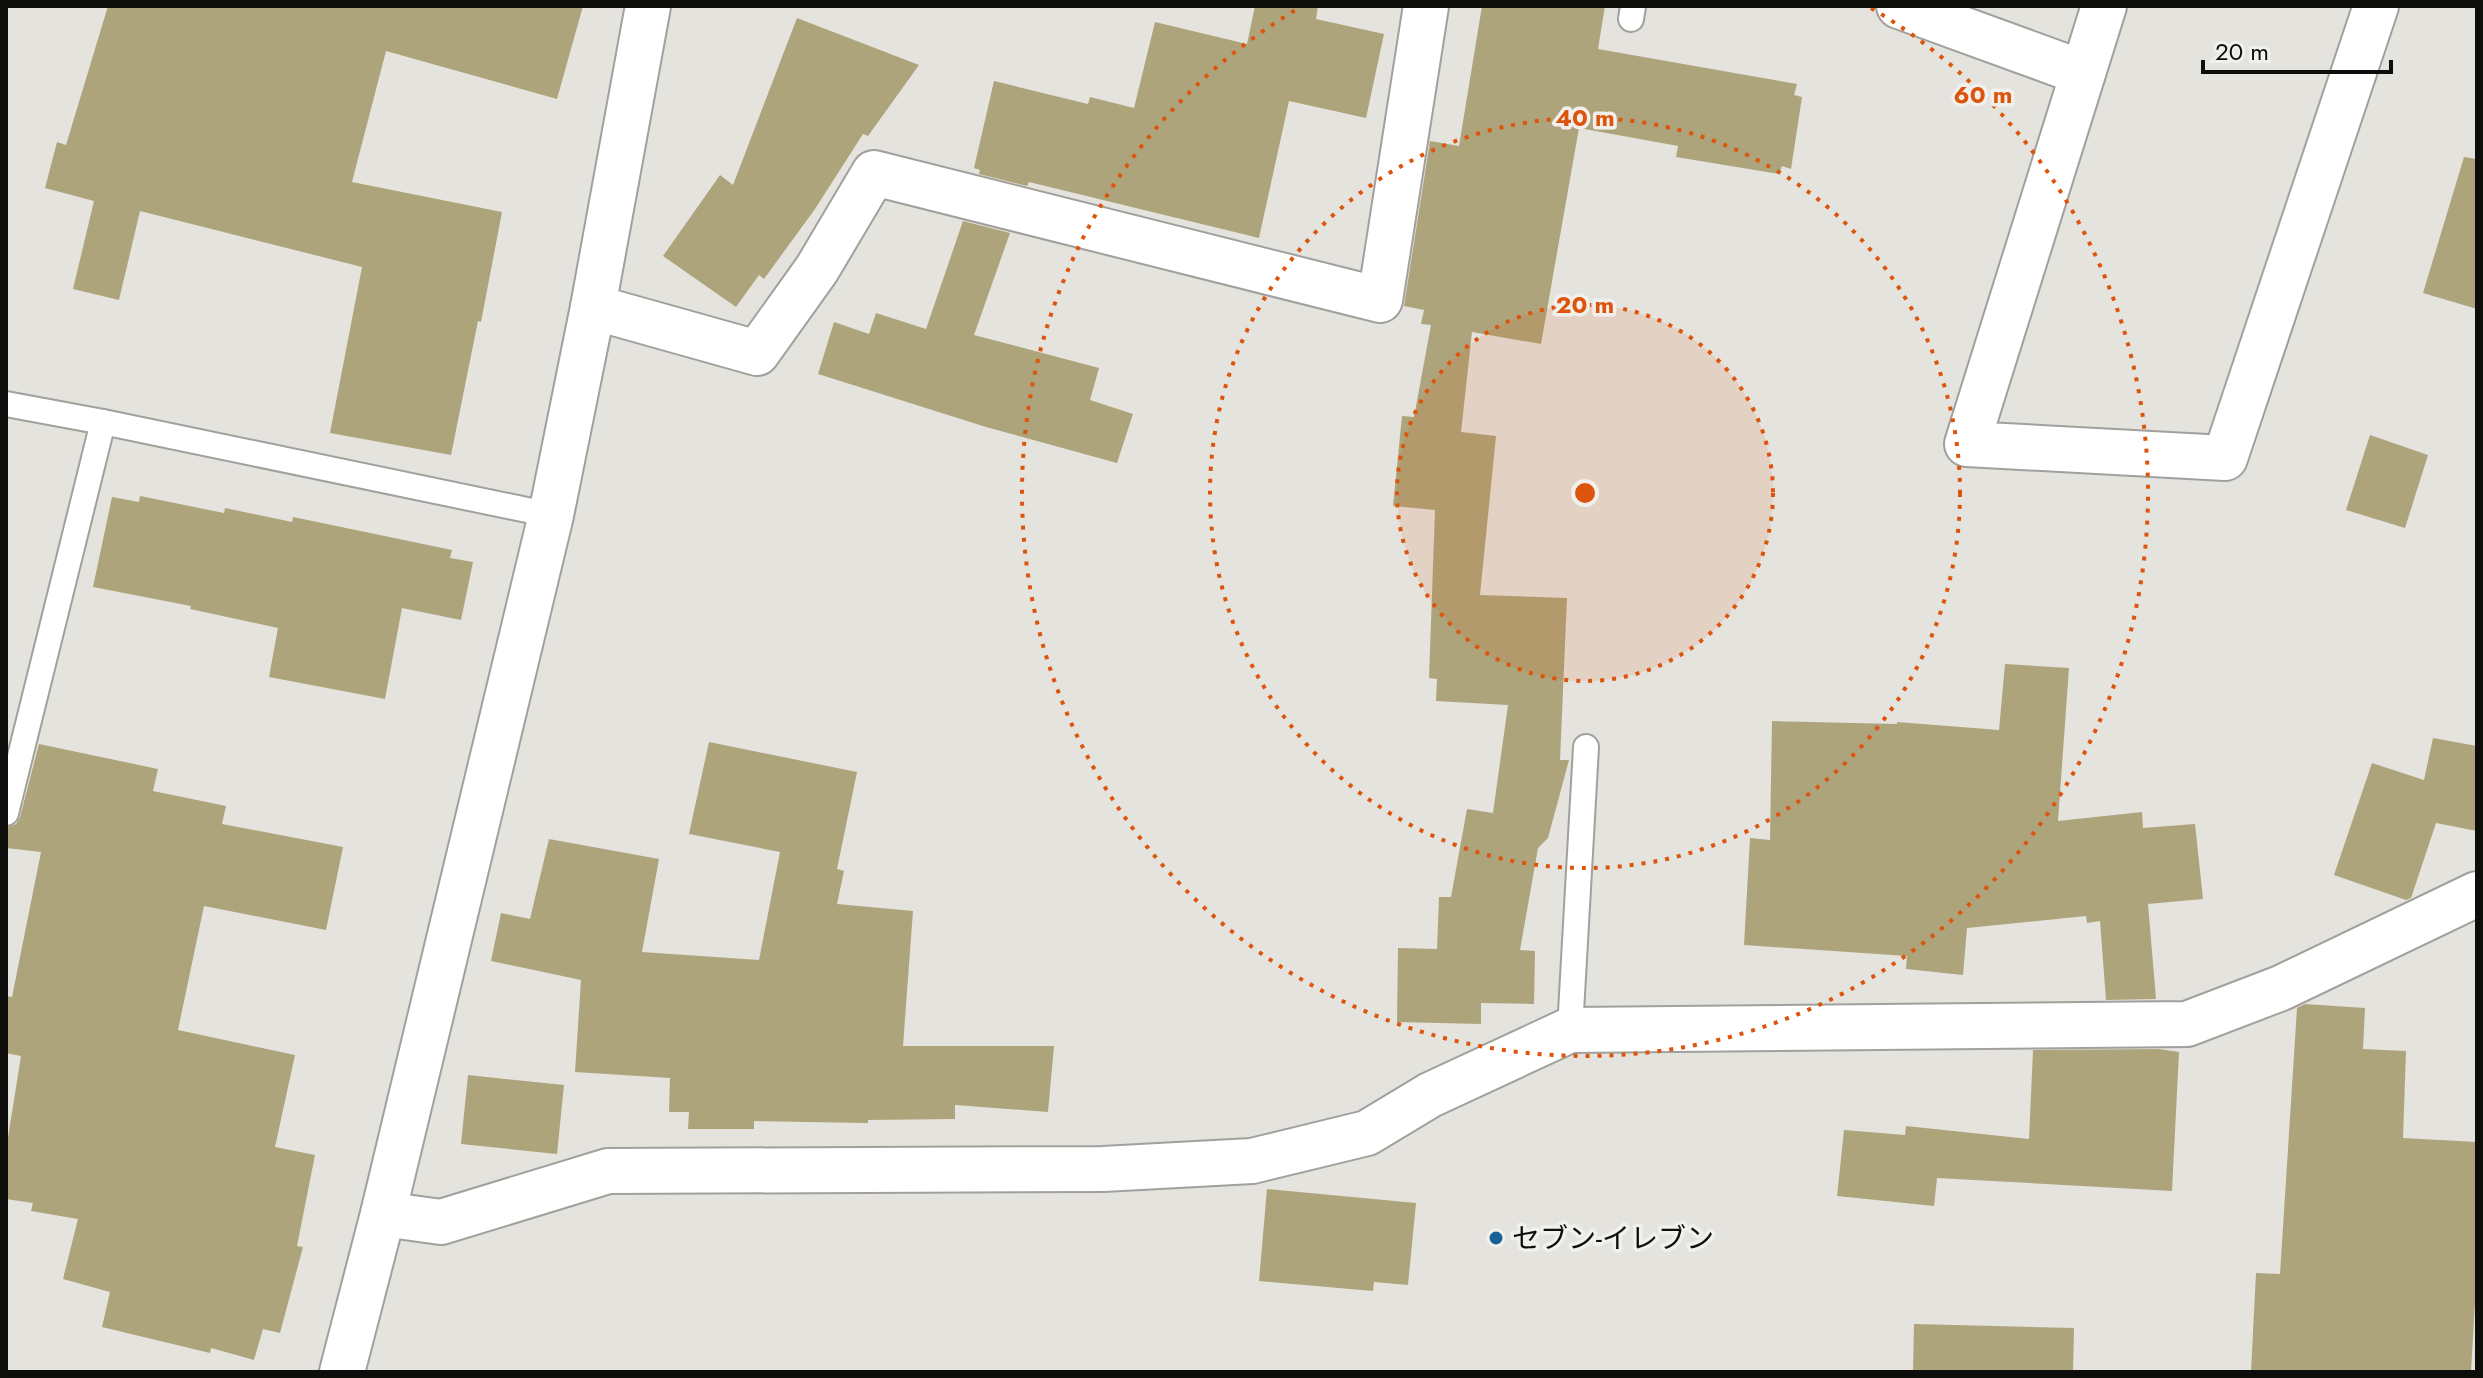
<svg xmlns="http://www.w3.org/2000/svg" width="2483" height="1378" font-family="Jost,'Noto Sans JP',sans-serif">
<rect width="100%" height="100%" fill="#e4e3de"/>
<g fill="#aea47c">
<path d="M 108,6 L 583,6 L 557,99 L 386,51 L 352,182 L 502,212 L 481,322 L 478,321 L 451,455 L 330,433 L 362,267 L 140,211 L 119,300 L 73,289 L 94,201 L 45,188 L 57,142 L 66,145 Z"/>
<path d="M 1255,6 L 1318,6 L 1316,19 L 1384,34 L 1366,118 L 1289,101 L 1259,238 L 1029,182 L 1027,186 L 979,174 L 980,170 L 974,168 L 994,81 L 1088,104 L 1090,97 L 1134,108 L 1155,22 L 1247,44 Z"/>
<path d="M 1482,6 L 1605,6 L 1598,49 L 1797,84 L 1794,95 L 1802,97 L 1791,169 L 1782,166 L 1779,174 L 1676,157 L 1678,146 L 1579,128 L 1541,344 L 1472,332 L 1461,432 L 1496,436 L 1480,595 L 1567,598 L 1560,760 L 1569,760 L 1548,838 L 1538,848 L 1520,950 L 1535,951 L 1534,1004 L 1481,1003 L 1481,1024 L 1397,1022 L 1398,948 L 1437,949 L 1439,897 L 1451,897 L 1467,809 L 1493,813 L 1508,705 L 1436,701 L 1437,679 L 1429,678 L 1435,510 L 1393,506 L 1402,416 L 1414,417 L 1431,325 L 1421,324 L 1424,310 L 1404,306 L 1430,141 L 1459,146 Z"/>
<path d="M 797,18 L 919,65 L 868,136 L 863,134 L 815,209 L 764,279 L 759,275 L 736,307 L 663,256 L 720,175 L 733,185 Z"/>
<path d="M 2464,157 L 2477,159 L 2477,309 L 2423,293 Z"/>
<path d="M 963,221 L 1010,233 L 974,335 L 1099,368 L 1090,400 L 1133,414 L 1117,463 L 986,427 L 818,374 L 834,322 L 869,334 L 876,313 L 926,329 Z"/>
<path d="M 2370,435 L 2428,455 L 2405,528 L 2346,510 Z"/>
<path d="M 140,496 L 224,513 L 225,508 L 292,522 L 293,517 L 452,550 L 450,558 L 473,562 L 461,620 L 402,608 L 385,699 L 269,677 L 278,628 L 190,609 L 191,606 L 93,587 L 112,497 L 139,502 Z"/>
<path d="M 2005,664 L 2069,668 L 2058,821 L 2142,812 L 2143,828 L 2195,824 L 2203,899 L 2148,904 L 2156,999 L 2106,1000 L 2100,921 L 2087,923 L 2086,916 L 1967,928 L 1963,975 L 1906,969 L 1907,956 L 1744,945 L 1750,838 L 1770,840 L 1772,721 L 1897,724 L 1897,722 L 1999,730 Z"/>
<path d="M 2433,738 L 2477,746 L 2477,831 L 2436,823 L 2411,898 L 2406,900 L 2334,875 L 2372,763 L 2424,780 Z"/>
<path d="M 709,742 L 857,772 L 837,869 L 844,871 L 837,904 L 913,911 L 903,1046 L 1054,1046 L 1048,1112 L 955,1105 L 955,1119 L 868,1120 L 868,1123 L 754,1121 L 754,1129 L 688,1129 L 689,1112 L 669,1112 L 670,1078 L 575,1072 L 581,980 L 491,961 L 501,913 L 530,919 L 549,839 L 659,859 L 642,952 L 759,960 L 780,852 L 689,834 Z"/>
<path d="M 39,744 L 158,769 L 153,791 L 226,806 L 222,824 L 343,847 L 326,930 L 204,906 L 178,1030 L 295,1055 L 275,1147 L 315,1155 L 297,1246 L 303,1247 L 280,1333 L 263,1329 L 254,1360 L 211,1348 L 210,1353 L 102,1327 L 110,1292 L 63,1279 L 78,1219 L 31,1211 L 33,1203 L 6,1199 L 6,1150 L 21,1056 L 6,1053 L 6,996 L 12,997 L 41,852 L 6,848 L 6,828 L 16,824 L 20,817 Z"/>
<path d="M 2305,1004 L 2365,1008 L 2363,1049 L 2406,1051 L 2403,1138 L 2477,1142 L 2477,1269 L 2471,1372 L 2251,1372 L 2256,1273 L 2280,1274 L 2297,1008 Z"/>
<path d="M 2159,1049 L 2179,1052 L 2172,1191 L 1937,1178 L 1934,1206 L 1837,1196 L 1844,1130 L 1905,1135 L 1906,1126 L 2029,1139 L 2033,1050 Z"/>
<path d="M 468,1075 L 564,1085 L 557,1154 L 461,1144 Z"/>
<path d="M 1267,1189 L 1416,1203 L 1408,1285 L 1374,1282 L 1373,1291 L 1259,1281 Z"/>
<path d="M 1914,1324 L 2074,1328 L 2073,1372 L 1913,1372 Z"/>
</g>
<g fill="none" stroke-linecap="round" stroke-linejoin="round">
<defs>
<g id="lane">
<path d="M 1631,19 L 1633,6"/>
<path d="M 6,404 L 103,422 L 6,813"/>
<path d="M 103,422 L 551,515"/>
<path d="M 1570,1030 L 1586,747"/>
</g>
<g id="street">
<path d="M 1899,6 L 2083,73"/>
<path d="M 2104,6 L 1967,444 L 2225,458 L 2376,6"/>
<path d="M 593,307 L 757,353 L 817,269 L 874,173 L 1380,300 L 1426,6"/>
<path d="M 383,1214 L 441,1222 L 608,1171 L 1103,1169 L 1252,1161 L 1367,1133 L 1430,1095 L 1570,1030 L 2187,1024 L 2281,988 L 2477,894"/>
</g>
<path id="secondary" d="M 342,1372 L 383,1214 L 551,515 L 593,307 L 648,6"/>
</defs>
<use href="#lane" stroke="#a1a09c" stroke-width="28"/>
<use href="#street" stroke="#a1a09c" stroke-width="48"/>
<use href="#secondary" stroke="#a1a09c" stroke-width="48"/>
<use href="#lane" stroke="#fff" stroke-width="24"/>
<use href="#street" stroke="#fff" stroke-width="44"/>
<use href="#secondary" stroke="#fff" stroke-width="44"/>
</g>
<circle cx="1585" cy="493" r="188" fill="#dd550c" fill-opacity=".12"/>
<g fill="none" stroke="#dd550c" stroke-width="4" stroke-dasharray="4 8">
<circle cx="1585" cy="493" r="188"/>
<circle cx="1585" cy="493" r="375"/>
<path d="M1871 8A563 563 0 1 1 1299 8"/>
</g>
<circle fill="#196094" stroke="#f1f0ec" stroke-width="3" cx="1496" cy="1238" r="8"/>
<g text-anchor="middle" stroke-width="7" stroke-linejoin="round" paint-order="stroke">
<g font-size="28" fill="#0d0d0c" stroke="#f1f0ec" text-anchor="start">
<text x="1512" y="1248">セブン-イレブン</text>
</g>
</g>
<circle cx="1585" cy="493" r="12" fill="#dd550c" stroke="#f1f0ec" stroke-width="4"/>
<g font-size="24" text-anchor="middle" font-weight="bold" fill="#dd550c" stroke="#f1f0ec" stroke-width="7" stroke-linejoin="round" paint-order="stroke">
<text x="1983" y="103">60 m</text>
<text x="1585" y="126">40 m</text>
<text x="1585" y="313">20 m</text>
</g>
<rect width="2483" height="1378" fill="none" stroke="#0d0d0c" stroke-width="16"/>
<path d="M2203 60v12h188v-12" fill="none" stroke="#0d0d0c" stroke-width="4"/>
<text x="2215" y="60" font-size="24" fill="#0d0d0c" stroke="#f1f0ec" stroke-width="6" paint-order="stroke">20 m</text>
</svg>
